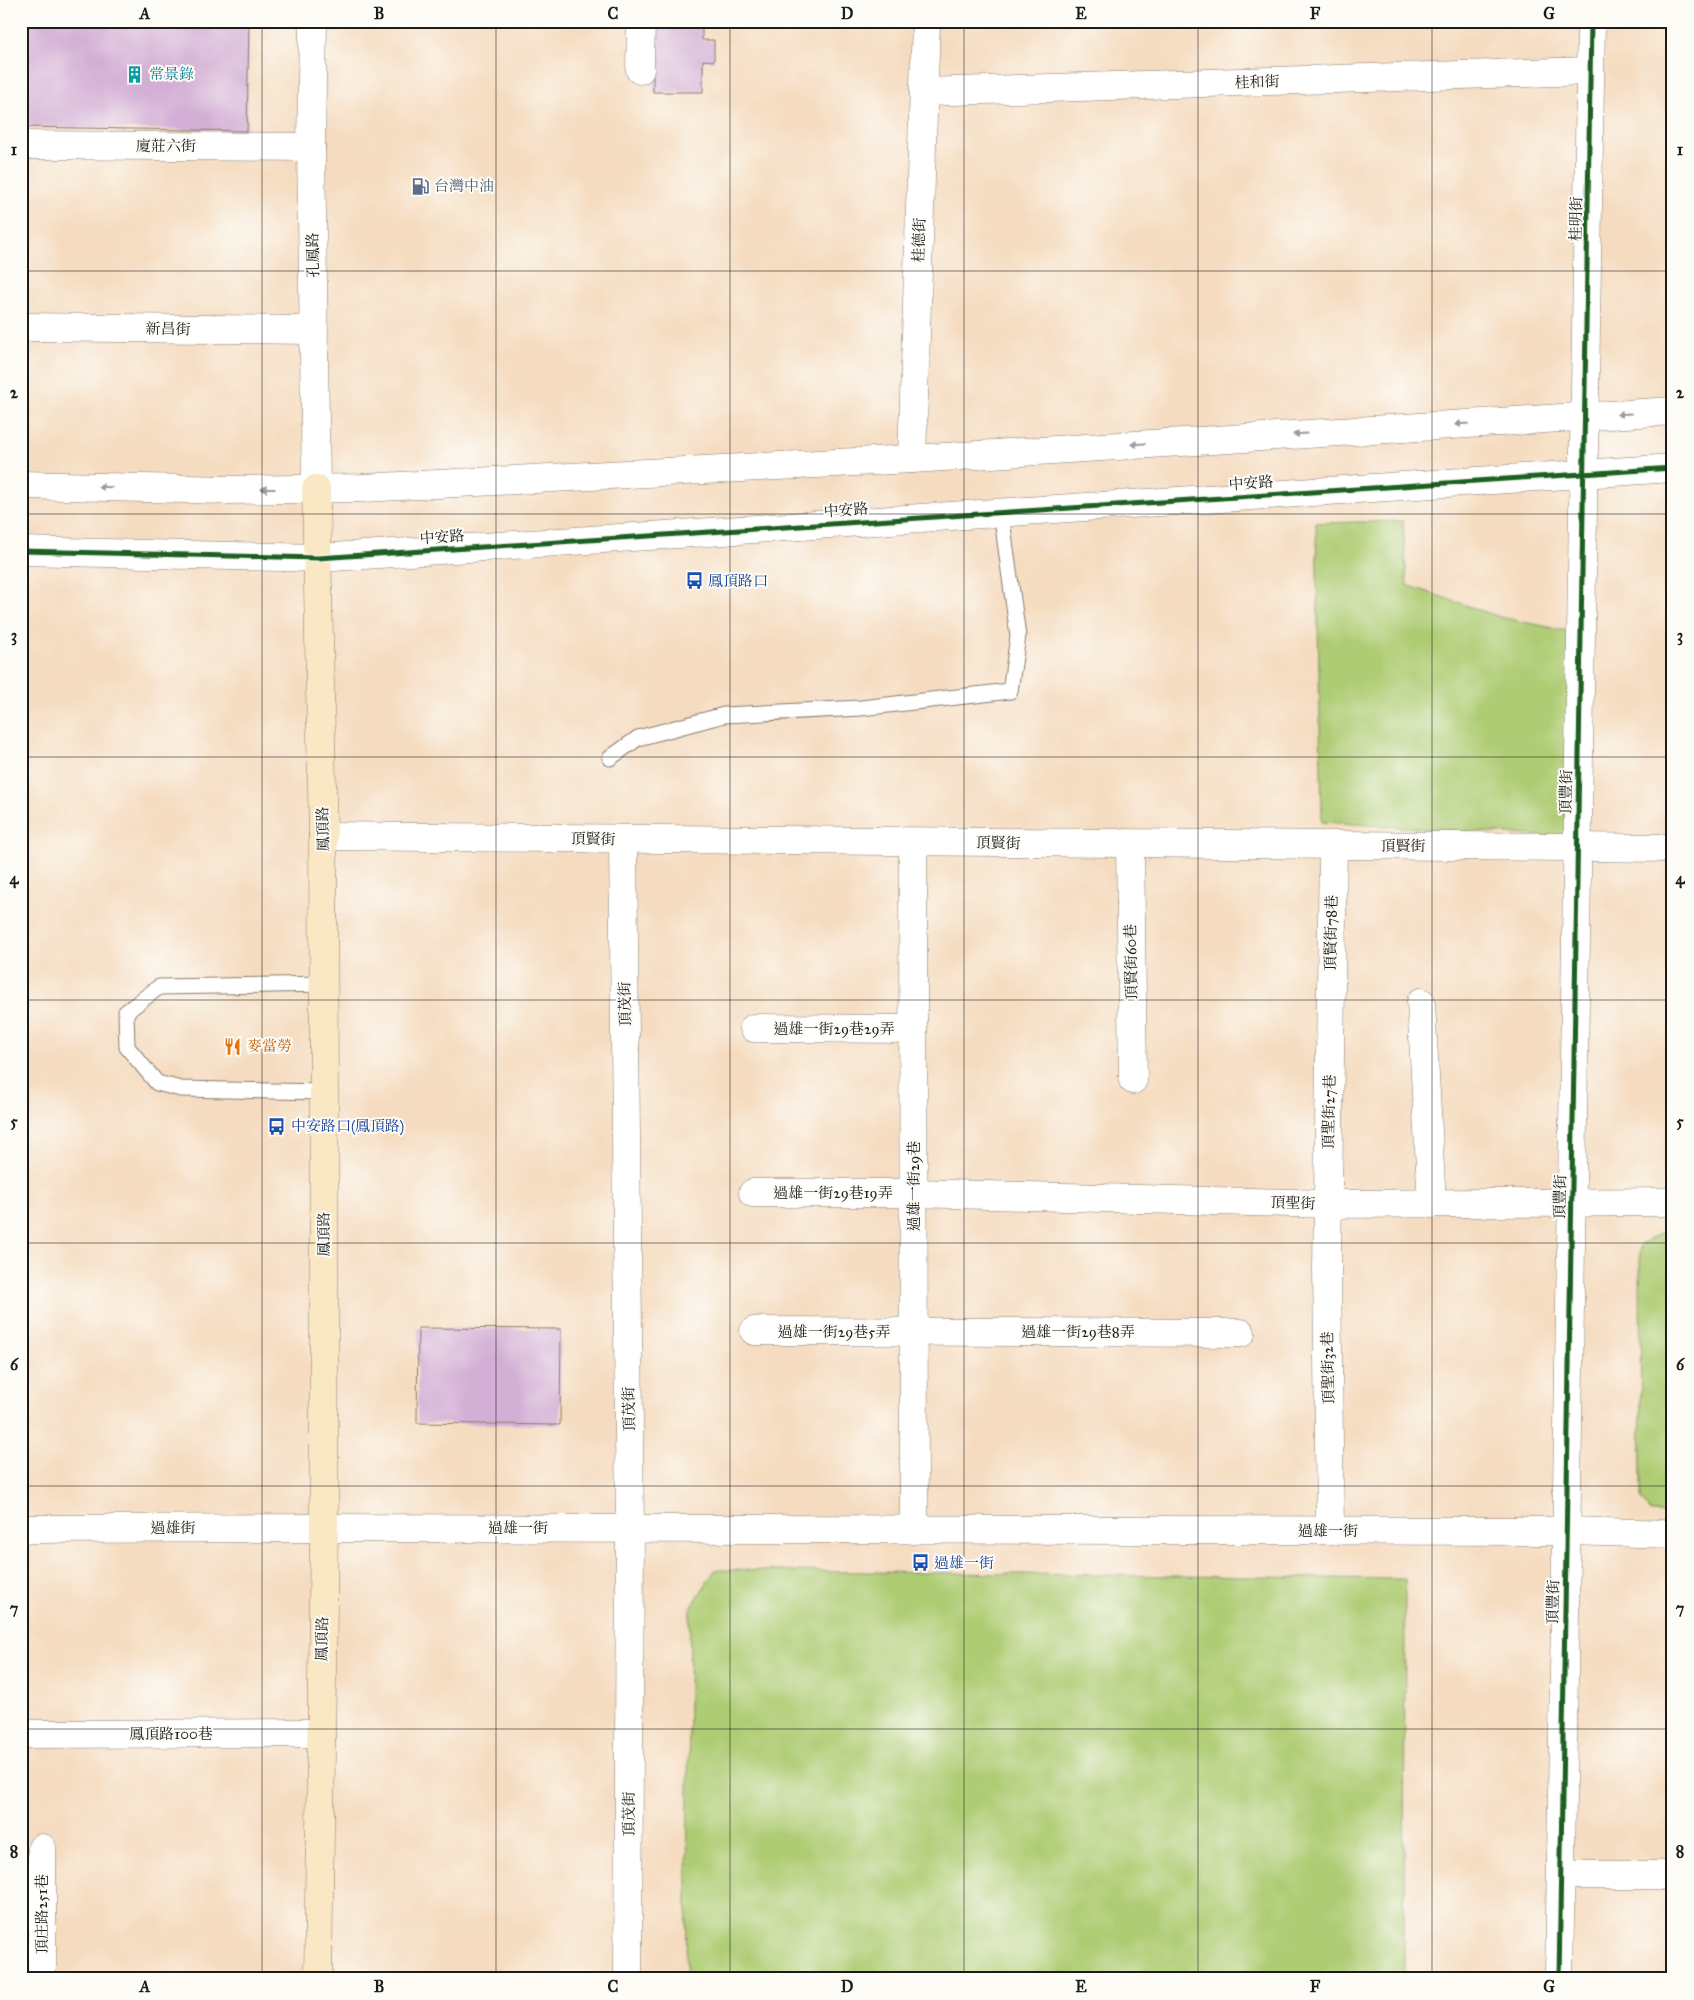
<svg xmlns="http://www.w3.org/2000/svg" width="1694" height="2000" font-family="'IM FELL Great Primer','Noto Serif TC',serif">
<rect width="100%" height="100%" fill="#fdfcf7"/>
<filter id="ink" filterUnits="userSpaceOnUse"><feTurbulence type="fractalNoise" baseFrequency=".02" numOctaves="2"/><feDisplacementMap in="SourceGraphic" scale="10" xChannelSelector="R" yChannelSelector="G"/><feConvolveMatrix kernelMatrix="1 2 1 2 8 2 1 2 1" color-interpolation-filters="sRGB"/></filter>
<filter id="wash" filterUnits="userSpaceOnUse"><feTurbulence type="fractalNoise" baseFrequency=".0096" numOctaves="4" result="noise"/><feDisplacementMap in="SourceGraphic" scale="20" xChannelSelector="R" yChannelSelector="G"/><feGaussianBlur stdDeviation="1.12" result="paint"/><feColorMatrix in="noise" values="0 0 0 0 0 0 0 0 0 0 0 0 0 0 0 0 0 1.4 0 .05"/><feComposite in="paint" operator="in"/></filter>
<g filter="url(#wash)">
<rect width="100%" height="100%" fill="#f5dcc0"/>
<g fill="#aecc73" stroke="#657448">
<path d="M 1403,521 L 1407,585 L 1500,617 L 1581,634 L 1573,838 L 1322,822 L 1316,523 Z"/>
<path d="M 1664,1231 L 1673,1231 L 1673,1514 L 1651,1513 L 1641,1499 L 1640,1245 Z"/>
<path d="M 715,1570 L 1405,1579 L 1404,1979 L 686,1979 L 690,1609 Z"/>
</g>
<g id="blocks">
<g fill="#d3afd5">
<path d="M 21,21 L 249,21 L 247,131 L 21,127 Z"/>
<path d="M 653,21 L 702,21 L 702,40 L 714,40 L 714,61 L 703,60 L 703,92 L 653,92 Z"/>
<path d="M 418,1328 L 561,1329 L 560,1425 L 417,1423 Z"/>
</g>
</g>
</g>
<g filter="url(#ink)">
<use href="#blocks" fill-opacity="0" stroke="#887c6e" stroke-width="1"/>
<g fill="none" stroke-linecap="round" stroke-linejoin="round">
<defs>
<g id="service">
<path d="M 610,758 L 638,738 L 724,715 L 861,708 L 1010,691 L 1018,636 L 1001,512"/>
<path d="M 324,984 L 159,987 L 126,1012 L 127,1047 L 157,1083 L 181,1089 L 324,1092"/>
</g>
<g id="minor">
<path d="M 313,21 L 311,147 L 316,489"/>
<path d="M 640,70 L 641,21"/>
<path d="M 924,92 L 1590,71"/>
<path d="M 21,145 L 311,147"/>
<path d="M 21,327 L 314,330"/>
<path d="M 912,459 L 926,21"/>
<path d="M 323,836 L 1673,848"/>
<path d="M 623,839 L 630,1528 L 628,1979"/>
<path d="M 913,842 L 914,1530"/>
<path d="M 1130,844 L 1133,1080"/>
<path d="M 1421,1002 L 1432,1204"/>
<path d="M 754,1028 L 913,1029"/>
<path d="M 753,1193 L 913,1193 L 1328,1204 L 1673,1202"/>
<path d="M 754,1331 L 1241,1333"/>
<path d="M 21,1529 L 324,1528 L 1567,1531 L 1673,1534"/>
<path d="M 1330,1531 L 1327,1267 L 1333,846"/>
<path d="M 21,1734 L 320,1733"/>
<path d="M 42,1848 L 42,1979"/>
<path d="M 1561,1875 L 1673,1875"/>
<path d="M 1559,1979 L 1591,21"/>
</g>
<g id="tertiary">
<path d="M 21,485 L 227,490 L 362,488 L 912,459 L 1673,411"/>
<path d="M 21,551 L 318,558 L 1673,468"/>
</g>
<path id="secondary" d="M 316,489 L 323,836 L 324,1092 L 324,1528 L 318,1979"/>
</defs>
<use href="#service" stroke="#887c6e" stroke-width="17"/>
<use href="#minor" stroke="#887c6e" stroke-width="29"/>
<use href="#tertiary" stroke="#887c6e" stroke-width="29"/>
<use href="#secondary" stroke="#887c6e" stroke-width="29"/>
<use href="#service" stroke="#fff" stroke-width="15"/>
<use href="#minor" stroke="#fff" stroke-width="28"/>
<use href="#tertiary" stroke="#fff" stroke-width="28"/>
<use href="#secondary" stroke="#fae7c3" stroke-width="28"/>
<defs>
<g id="cycleway">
<path d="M 21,551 L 318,558 L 1673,468"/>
<path d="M 1559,1979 L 1591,21"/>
</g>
</defs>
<use href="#cycleway" stroke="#fdfcf7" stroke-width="8"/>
<use href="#cycleway" stroke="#1b5e20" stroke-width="5"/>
</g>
<defs><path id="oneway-solid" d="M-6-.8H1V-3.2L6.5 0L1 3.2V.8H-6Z" transform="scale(1.25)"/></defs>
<g fill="#999">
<use href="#oneway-solid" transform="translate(1624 414) rotate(177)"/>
<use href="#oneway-solid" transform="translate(1462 424) rotate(176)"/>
<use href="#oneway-solid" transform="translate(1300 434) rotate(176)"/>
<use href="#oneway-solid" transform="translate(1138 444) rotate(176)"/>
<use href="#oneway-solid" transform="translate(105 487) rotate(-179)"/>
<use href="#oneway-solid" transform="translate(268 489) rotate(180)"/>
</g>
</g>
<path fill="none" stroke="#1c1c1c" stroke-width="1" stroke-opacity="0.55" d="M 262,21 L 262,1979M 496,21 L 496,1979M 730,21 L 730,1979M 964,21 L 964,1979M 1198,21 L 1198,1979M 1432,21 L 1432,1979M 21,271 L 1673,271M 21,514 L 1673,514M 21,757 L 1673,757M 21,1000 L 1673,1000M 21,1243 L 1673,1243M 21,1486 L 1673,1486M 21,1729 L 1673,1729"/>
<defs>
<symbol id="building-bare" viewBox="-9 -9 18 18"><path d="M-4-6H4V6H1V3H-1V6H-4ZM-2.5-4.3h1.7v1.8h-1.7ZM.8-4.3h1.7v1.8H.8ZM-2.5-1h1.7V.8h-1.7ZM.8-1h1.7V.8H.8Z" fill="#0f9aa8" stroke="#fdfcf7" stroke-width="2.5" paint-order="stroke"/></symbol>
<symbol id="fuel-bare" viewBox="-9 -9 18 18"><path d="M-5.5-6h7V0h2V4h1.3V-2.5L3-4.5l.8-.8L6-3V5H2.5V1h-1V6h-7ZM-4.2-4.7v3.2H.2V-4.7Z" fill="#5c6f8a" stroke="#fdfcf7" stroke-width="2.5" paint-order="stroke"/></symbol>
<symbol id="bus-bare" viewBox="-9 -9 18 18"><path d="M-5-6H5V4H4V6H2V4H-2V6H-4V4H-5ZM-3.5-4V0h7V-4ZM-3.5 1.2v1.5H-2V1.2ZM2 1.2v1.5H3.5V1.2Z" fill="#1a4fb4" stroke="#fdfcf7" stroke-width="2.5" paint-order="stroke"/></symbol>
<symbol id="restaurant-bare" viewBox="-9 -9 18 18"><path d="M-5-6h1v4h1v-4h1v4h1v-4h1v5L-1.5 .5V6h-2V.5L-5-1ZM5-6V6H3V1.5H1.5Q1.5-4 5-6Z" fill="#e8710a" stroke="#fdfcf7" stroke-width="2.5" paint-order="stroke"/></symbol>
</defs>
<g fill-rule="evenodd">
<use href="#building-bare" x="122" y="62" width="25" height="25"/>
<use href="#fuel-bare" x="408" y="174" width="25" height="25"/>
<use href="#bus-bare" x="682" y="568" width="25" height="25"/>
<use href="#restaurant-bare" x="220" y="1034" width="25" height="25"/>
<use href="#bus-bare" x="264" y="1114" width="25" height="25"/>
<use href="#bus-bare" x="908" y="1550" width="25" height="25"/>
</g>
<g text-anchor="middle" stroke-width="4" stroke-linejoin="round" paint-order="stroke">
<g font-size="15" fill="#0d838f" stroke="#fdfcf7" text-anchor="start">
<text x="149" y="79">常景錄</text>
</g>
<g font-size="15" fill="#1c1c1c" stroke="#fdfcf7">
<text transform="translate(1257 82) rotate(-2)" y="5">桂和街</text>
<text x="166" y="151">廈莊六街</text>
<text transform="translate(1576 219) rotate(-89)" y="5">桂明街</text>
<text transform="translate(919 240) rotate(-88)" y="5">桂德街</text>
<text transform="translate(313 255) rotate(-91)" y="5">孔鳳路</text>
<text transform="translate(168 329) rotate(1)" y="5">新昌街</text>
<text transform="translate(1251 483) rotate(-4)" y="5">中安路</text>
<text transform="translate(846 510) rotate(-4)" y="5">中安路</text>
<text transform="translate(442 537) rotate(-4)" y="5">中安路</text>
<text transform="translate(1566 792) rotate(-89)" y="5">頂豐街</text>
<text transform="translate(323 829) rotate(-91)" y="5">鳳頂路</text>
<text transform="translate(593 839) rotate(1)" y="5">頂賢街</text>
<text transform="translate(998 843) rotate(1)" y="5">頂賢街</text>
<text x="1403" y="851">頂賢街</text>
<text transform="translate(1331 933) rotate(-89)" y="5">頂賢街78巷</text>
<text transform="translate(1131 962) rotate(-91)" y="5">頂賢街60巷</text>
<text transform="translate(625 1004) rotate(-91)" y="5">頂茂街</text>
<text x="834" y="1034">過雄一街29巷29弄</text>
<text transform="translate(1329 1112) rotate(-89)" y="5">頂聖街27巷</text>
<text transform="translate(914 1186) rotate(-90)" y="5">過雄一街29巷</text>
<text x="833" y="1198">過雄一街29巷19弄</text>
<text transform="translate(1560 1197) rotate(-89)" y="5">頂豐街</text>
<text transform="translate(1293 1203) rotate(2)" y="5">頂聖街</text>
<text transform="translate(324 1234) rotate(-90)" y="5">鳳頂路</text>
<text x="834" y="1337">過雄一街29巷5弄</text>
<text x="1078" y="1337">過雄一街29巷8弄</text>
<text transform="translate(1328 1368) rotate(-91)" y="5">頂聖街32巷</text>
<text transform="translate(629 1409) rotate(-91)" y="5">頂茂街</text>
<text x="173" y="1533">過雄街</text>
<text x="518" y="1533">過雄一街</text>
<text x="1328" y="1536">過雄一街</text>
<text transform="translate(1553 1602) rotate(-89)" y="5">頂豐街</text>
<text transform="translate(322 1639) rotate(-89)" y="5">鳳頂路</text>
<text x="171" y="1739">鳳頂路100巷</text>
<text transform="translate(629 1814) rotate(-90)" y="5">頂茂街</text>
<text transform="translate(42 1914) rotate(-90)" y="5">頂庄路251巷</text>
</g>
<g font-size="15" fill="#4e5e75" stroke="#fdfcf7" text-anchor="start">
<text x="434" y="191">台灣中油</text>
</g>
<g font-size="15" fill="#164399" stroke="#fdfcf7" text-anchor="start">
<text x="708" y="586">鳳頂路口</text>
<text x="291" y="1131">中安路口(鳳頂路)</text>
<text x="934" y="1568">過雄一街</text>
</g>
<g font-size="15" fill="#c56008" stroke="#fdfcf7" text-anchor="start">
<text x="247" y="1051">麥當勞</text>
</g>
</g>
<rect width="1694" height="2000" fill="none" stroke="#fdfcf7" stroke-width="55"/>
<rect x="28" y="28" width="1638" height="1944" fill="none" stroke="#1c1c1c" stroke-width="2"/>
<g font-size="16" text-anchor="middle" font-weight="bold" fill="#1c1c1c">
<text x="145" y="19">A</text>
<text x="379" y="19">B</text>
<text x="613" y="19">C</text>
<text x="847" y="19">D</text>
<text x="1081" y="19">E</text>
<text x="1315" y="19">F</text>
<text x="1549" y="19">G</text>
<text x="14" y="155">1</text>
<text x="1680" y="155">1</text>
<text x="14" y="398">2</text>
<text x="1680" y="398">2</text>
<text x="14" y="641">3</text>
<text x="1680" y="641">3</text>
<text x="14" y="884">4</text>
<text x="1680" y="884">4</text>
<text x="14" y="1127">5</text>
<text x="1680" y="1127">5</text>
<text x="14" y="1370">6</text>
<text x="1680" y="1370">6</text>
<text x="14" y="1614">7</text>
<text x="1680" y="1614">7</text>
<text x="14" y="1857">8</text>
<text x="1680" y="1857">8</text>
<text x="145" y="1992">A</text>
<text x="379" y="1992">B</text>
<text x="613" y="1992">C</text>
<text x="847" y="1992">D</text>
<text x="1081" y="1992">E</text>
<text x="1315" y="1992">F</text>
<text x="1549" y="1992">G</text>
</g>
</svg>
